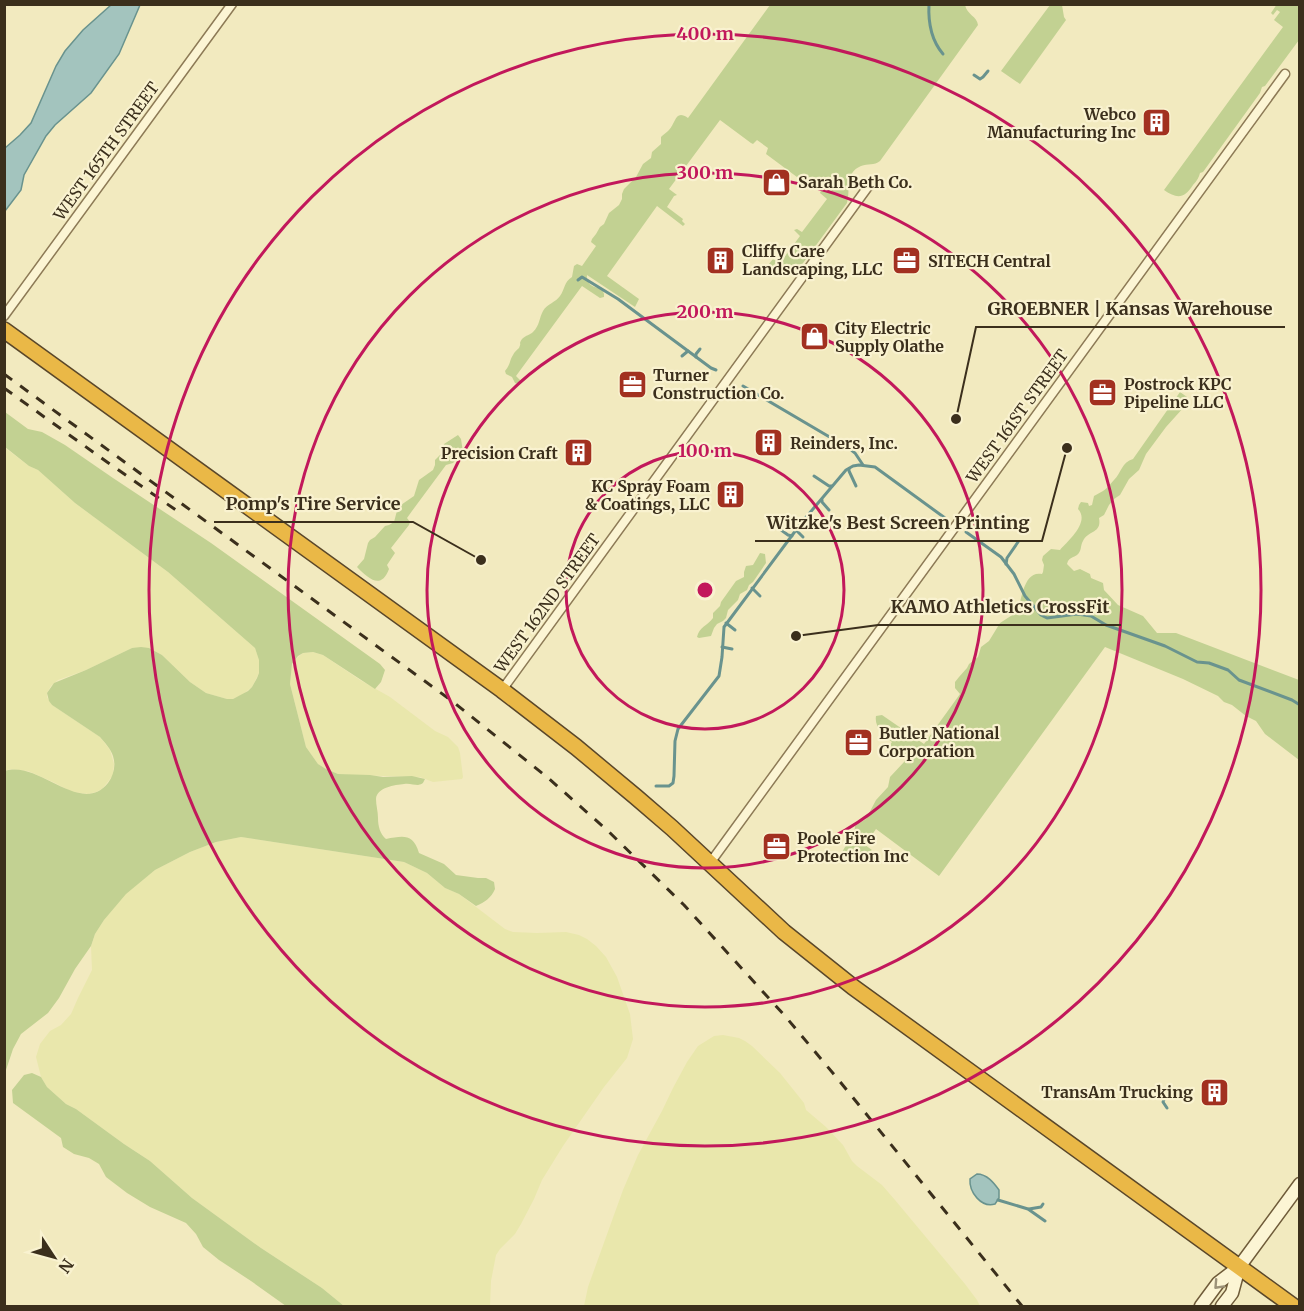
<svg xmlns="http://www.w3.org/2000/svg" width="1304" height="1311" font-family="Merriweather,serif">
<rect width="100%" height="100%" fill="#f2eabf"/>
<g fill="#e9e7ac">
<path d="M 4,447 L 29,466 L 38,470 L 75,503 L 168,572 L 255,648 L 259,659 L 259,673 L 252,687 L 242,695 L 233,699 L 227,699 L 206,693 L 190,682 L 162,655 L 149,648 L 132,648 L 86,670 L 58,680 L 51,686 L 47,693 L 47,697 L 52,705 L 100,737 L 110,750 L 114,764 L 113,775 L 107,783 L 102,789 L 96,792 L 88,794 L 72,792 L 53,782 L 28,771 L 10,769 L 5,771 Z"/>
<path d="M 313,652 L 323,655 L 360,680 L 390,697 L 435,731 L 448,737 L 458,747 L 460,753 L 463,777 L 462,779 L 433,782 L 420,777 L 350,775 L 338,774 L 326,769 L 318,764 L 306,747 L 290,684 L 291,670 L 296,659 L 303,653 Z"/>
<path d="M 241,837 L 404,862 L 427,873 L 445,888 L 459,894 L 505,929 L 513,932 L 537,933 L 566,932 L 579,935 L 587,939 L 596,946 L 606,957 L 617,977 L 630,1014 L 633,1039 L 627,1058 L 604,1087 L 563,1146 L 542,1180 L 534,1199 L 521,1224 L 515,1234 L 500,1249 L 496,1255 L 491,1281 L 490,1306 L 344,1306 L 322,1288 L 261,1248 L 192,1198 L 150,1161 L 124,1144 L 76,1109 L 66,1104 L 47,1087 L 41,1077 L 36,1057 L 40,1044 L 50,1031 L 61,1025 L 71,1014 L 78,998 L 92,970 L 91,946 L 95,934 L 104,920 L 124,895 L 155,870 L 190,852 L 216,842 Z"/>
<path d="M 723,1035 L 739,1038 L 745,1041 L 752,1046 L 780,1073 L 804,1103 L 806,1110 L 826,1127 L 843,1145 L 852,1161 L 857,1166 L 882,1185 L 895,1200 L 965,1284 L 977,1300 L 980,1306 L 584,1306 L 588,1287 L 623,1190 L 638,1155 L 662,1111 L 673,1088 L 687,1062 L 698,1046 L 714,1036 Z"/>
</g>
<g fill="#c2d192">
<path d="M 1277,4 L 1299,5 L 1299,40 L 1265,86 L 1262,87 L 1260,93 L 1203,172 L 1200,173 C 1199,177 1197,181 1193,185 C 1184,199 1177,199 1164,190 L 1283,27 L 1274,20 L 1280,12 L 1277,10 L 1273,15 L 1271,13 Z"/>
<path d="M 770,5 L 965,5 C 967,15 977,16 978,25 L 880,161 C 874,166 868,163 861,166 C 844,173 851,190 847,203 L 795,274 C 784,280 778,273 769,267 L 768,265 L 773,259 L 780,263 L 800,236 L 794,230 L 797,229 L 802,232 L 827,199 L 820,193 L 823,185 L 817,183 L 812,187 L 803,181 L 799,185 L 798,184 L 801,180 L 766,154 L 768,148 L 757,140 L 753,144 L 751,143 L 720,120 L 669,189 L 677,195 L 674,196 L 667,207 L 683,219 L 682,221 L 685,224 L 683,226 L 657,206 L 607,276 L 639,299 L 635,307 L 587,275 C 586,285 594,287 602,289 L 604,294 L 604,297 L 600,298 L 582,286 L 516,376 L 521,381 L 518,384 L 515,383 L 512,377 L 506,374 L 505,371 C 511,364 509,361 513,355 C 514,352 517,350 519,348 C 522,342 518,345 522,339 C 526,335 530,335 533,332 C 540,325 539,318 543,311 C 547,304 556,302 560,296 C 565,289 564,282 572,277 L 574,266 L 577,264 L 582,266 L 596,246 L 591,242 L 592,239 L 596,234 L 600,227 L 604,224 L 609,213 L 619,205 L 622,199 L 622,194 L 624,189 L 636,177 L 643,164 L 651,158 L 652,152 L 661,144 L 661,137 C 663,135 667,132 669,130 C 676,123 675,109 688,118 Z"/>
<path d="M 1050,5 L 1062,5 L 1064,17 L 1066,20 L 1020,84 L 1001,71 Z"/>
<path d="M 1180,392 L 1187,397 L 1184,407 L 1166,427 L 1146,454 L 1139,470 L 1129,479 L 1120,495 L 1114,499 L 1109,505 L 1104,515 L 1099,518 C 1102,534 1088,530 1083,541 C 1080,546 1082,551 1077,555 C 1071,559 1069,557 1067,564 L 1074,571 L 1080,569 L 1090,574 L 1091,578 L 1103,583 L 1104,590 L 1118,605 L 1143,616 L 1157,633 L 1176,633 L 1299,680 L 1299,760 L 1265,734 L 1256,721 L 1246,716 L 1232,705 L 1224,702 L 1218,696 L 1183,679 L 1105,647 L 939,876 L 876,829 L 865,845 L 872,850 C 866,854 858,861 850,861 C 830,860 851,841 853,836 C 854,834 855,828 855,826 L 866,819 L 876,800 L 888,787 L 890,777 L 904,762 L 906,757 L 903,752 L 898,750 L 891,753 L 888,753 L 886,750 L 892,742 C 884,736 874,727 876,716 L 882,715 L 924,744 L 960,694 L 955,688 L 955,682 L 959,677 L 967,668 L 969,664 L 978,657 L 981,647 L 989,641 L 1000,623 L 1017,612 C 1022,601 1023,570 1042,574 L 1043,572 L 1044,565 L 1042,560 L 1043,556 L 1051,549 L 1060,550 C 1069,540 1090,522 1078,509 L 1079,505 L 1081,502 L 1088,503 L 1089,506 L 1092,505 L 1094,496 C 1097,494 1100,493 1103,491 C 1107,489 1111,483 1114,480 C 1121,473 1122,462 1133,459 Z"/>
<path d="M 5,412 L 28,429 L 42,432 L 65,445 L 113,478 L 211,543 L 380,664 L 385,670 L 381,682 L 375,689 L 323,655 L 313,652 L 303,653 L 298,656 L 292,664 L 290,684 L 306,747 L 318,764 L 326,769 L 338,774 L 370,775 L 383,777 L 412,776 L 425,779 C 423,783 423,784 418,785 C 414,785 409,783 404,784 C 395,785 377,787 376,799 C 376,805 378,812 378,818 C 378,826 380,834 386,839 C 403,836 413,833 419,853 L 444,864 L 456,875 L 478,878 L 486,878 L 494,882 L 495,889 C 491,898 485,902 476,906 L 459,894 L 445,888 L 427,873 L 404,862 L 241,837 L 216,842 L 190,852 L 155,870 L 126,894 L 104,920 L 95,934 L 91,946 L 75,969 L 59,998 L 48,1013 L 21,1034 L 13,1049 L 5,1073 L 5,771 C 39,760 81,817 108,783 C 114,775 116,765 113,756 C 111,749 105,743 100,737 L 52,705 L 49,701 L 47,693 L 54,683 L 86,670 L 132,648 L 141,647 L 149,648 L 162,655 L 190,682 L 206,693 L 227,699 L 233,699 L 248,691 L 252,687 L 257,678 L 259,673 L 259,660 L 255,648 L 168,572 L 75,503 L 38,470 L 29,466 L 5,447 Z"/>
<path d="M 458,435 L 461,439 L 463,452 L 453,463 L 446,465 L 412,511 L 407,518 L 410,522 L 409,525 L 391,548 L 395,553 L 387,565 L 389,569 C 381,590 369,579 357,567 L 364,559 L 368,543 L 370,540 L 375,537 L 385,526 L 389,525 L 394,522 L 398,507 L 414,496 L 419,480 L 433,470 L 435,465 L 435,460 L 443,452 L 444,444 Z"/>
<path d="M 760,553 L 765,554 L 766,563 L 753,582 L 749,585 L 747,590 L 740,594 L 738,600 L 728,610 L 726,618 L 723,621 L 717,624 L 714,628 L 711,636 L 699,638 L 697,637 C 699,627 707,626 713,618 L 713,613 L 720,606 L 721,602 L 736,581 L 744,577 L 744,572 L 746,566 L 753,565 Z"/>
<path d="M 32,1073 L 41,1077 L 47,1087 L 66,1104 L 76,1109 L 124,1144 L 150,1161 L 192,1198 L 261,1248 L 322,1288 L 344,1306 L 286,1306 L 251,1281 L 219,1260 L 203,1247 L 196,1234 L 186,1223 L 150,1207 L 127,1193 L 106,1177 L 99,1164 L 89,1158 L 74,1154 L 63,1147 L 61,1138 L 13,1103 L 12,1090 L 24,1075 Z"/>
</g>
<g fill="#a3c4be" stroke="#69938e" stroke-width="1.5">
<path d="M 111,5 L 140,5 L 119,54 L 91,93 L 55,125 L 46,136 L 24,175 L 21,190 L 5,211 L 5,148 L 20,135 L 31,123 L 56,66 L 65,51 L 83,30 Z"/>
<path d="M 977,1174 C 987,1174 994,1183 999,1190 L 999,1198 L 995,1204 C 981,1208 969,1192 970,1179 Z"/>
</g>
<g fill="none" stroke-linecap="round" stroke-linejoin="round">
<g stroke="#69938e" stroke-width="3">
<path d="M 929,4 C 928,23 931,40 943,54"/>
<path d="M 974,75 L 980,79 L 983,77 L 988,71"/>
<path d="M 578,280 L 582,277 L 618,299 L 711,368 L 716,370"/>
<path d="M 682,356 L 688,351"/>
<path d="M 696,357 L 696,354 L 700,349"/>
<path d="M 743,386 L 850,449 L 855,453 L 863,465"/>
<path d="M 849,469 L 849,471 L 856,486"/>
<path d="M 814,476 L 829,486 L 832,486"/>
<path d="M 822,500 L 822,502 L 829,510"/>
<path d="M 777,527 L 788,535 L 792,536"/>
<path d="M 796,530 L 803,537"/>
<path d="M 966,532 L 1001,557 L 1014,574 L 1025,596 L 1041,615 L 1047,618 L 1077,614 L 1091,616 L 1106,625 L 1165,646 L 1197,662 L 1209,663 L 1228,670 L 1239,680 L 1292,700 L 1300,705"/>
<path d="M 1006,564 L 1007,558 L 1018,542"/>
<path d="M 752,588 L 760,596"/>
<path d="M 726,623 L 735,630"/>
<path d="M 722,647 L 732,649"/>
<path d="M 656,786 L 669,786 L 673,783 L 674,776 L 675,741 L 678,729 L 719,676 L 722,657 L 724,627 L 802,522 L 846,470 L 853,466 L 859,465 L 875,467 L 945,518"/>
<path d="M 1165,1097 L 1163,1102 L 1167,1108"/>
<path d="M 998,1200 L 1028,1209 L 1045,1221"/>
<path d="M 1029,1209 L 1041,1207 L 1043,1204"/>
</g>
<defs>
<g id="street">
<path d="M 4,316 L 232,4"/>
<path d="M 502,690 L 870,184"/>
<path d="M 710,863 L 1285,74"/>
</g>
<g id="secondary">
<path d="M 1201,1306 L 1218,1283 L 1239,1267 L 1300,1184"/>
<path d="M 1222,1306 L 1232,1293 L 1239,1267"/>
</g>
<path id="highway" d="M 4,330 L 502,690 L 576,747 L 636,797 L 672,828 L 784,932 L 853,987 L 1293,1306"/>
</defs>
<use href="#street" stroke="#8d7a56" stroke-width="11"/>
<use href="#secondary" stroke="#6f5b39" stroke-width="15"/>
<use href="#highway" stroke="#5a472a" stroke-width="18"/>
<use href="#street" stroke="#fcf5d4" stroke-width="8"/>
<use href="#secondary" stroke="#fcf5d4" stroke-width="12"/>
<use href="#highway" stroke="#eab847" stroke-width="15"/>
<g stroke="#3b2f1c" stroke-width="3" stroke-dasharray="10 10" stroke-linecap="butt">
<path d="M 4,374 L 452,701 L 547,777 L 607,830 L 684,905 L 785,1016 L 837,1078 L 1022,1306"/>
<path d="M 4,388 L 107,462 L 183,515"/>
</g>
</g>
<defs><path id="oneway-chevron" d="M-2-3.5L2.5 0L-2 3.5" fill="none" stroke-width="1.6" stroke-linecap="round" stroke-linejoin="round" transform="scale(1.5)"/></defs>
<use stroke="#9c9278" href="#oneway-chevron" transform="translate(1218 1285) rotate(133)"/>
<g fill="none" stroke="#c2185b" stroke-width="3">
<circle cx="705" cy="590" r="139"/>
<circle cx="705" cy="590" r="278"/>
<circle cx="705" cy="590" r="417"/>
<circle cx="705" cy="590" r="556"/>
</g>
<defs>
<symbol id="building-square" viewBox="-11 -11 22 22"><rect x="-9" y="-9" width="18" height="18" rx="4" fill="#a23020" stroke="#f9f2d0"/><path d="M-4-6H4V6H1V3H-1V6H-4ZM-2.5-4.3h1.7v1.8h-1.7ZM.8-4.3h1.7v1.8H.8ZM-2.5-1h1.7V.8h-1.7ZM.8-1h1.7V.8H.8Z" fill="#fff"/></symbol>
<symbol id="shop-square" viewBox="-11 -11 22 22"><rect x="-9" y="-9" width="18" height="18" rx="4" fill="#a23020" stroke="#f9f2d0"/><path d="M-5-2.5h2.3a2.7 3.5 0 0 1 5.4 0H5L5.5 6h-11ZM-1.5-2.5h3a1.5 2.3 0 0 0-3 0Z" fill="#fff"/></symbol>
<symbol id="office-square" viewBox="-11 -11 22 22"><rect x="-9" y="-9" width="18" height="18" rx="4" fill="#a23020" stroke="#f9f2d0"/><path d="M-6-3h4V-5.5h4V-3h4V5H-6ZM-1-4.5V-3h2v-1.5ZM-6 0V1H6V0Z" fill="#fff"/></symbol>
</defs>
<g fill-rule="evenodd">
<use href="#building-square" x="1140" y="106" width="33" height="33"/>
<use href="#shop-square" x="760" y="166" width="33" height="33"/>
<use href="#building-square" x="704" y="244" width="33" height="33"/>
<use href="#office-square" x="890" y="244" width="33" height="33"/>
<use href="#shop-square" x="798" y="320" width="33" height="33"/>
<use href="#office-square" x="616" y="368" width="33" height="33"/>
<use href="#office-square" x="1086" y="376" width="33" height="33"/>
<use href="#building-square" x="752" y="426" width="33" height="33"/>
<use href="#building-square" x="562" y="436" width="33" height="33"/>
<use href="#building-square" x="714" y="478" width="33" height="33"/>
<use href="#office-square" x="842" y="726" width="33" height="33"/>
<use href="#office-square" x="760" y="830" width="33" height="33"/>
<use href="#building-square" x="1198" y="1076" width="33" height="33"/>
</g>
<g text-anchor="middle" stroke-width="4.5" stroke-linejoin="round" paint-order="stroke">
<g font-size="16" font-weight="bold" fill="#3b2f1c" stroke="#f9f2d0" text-anchor="start">
<text x="1136" y="120" text-anchor="end">Webco<tspan x="1136" dy="18">Manufacturing Inc</tspan></text>
<text x="798" y="188">Sarah Beth Co.</text>
<text x="742" y="257">Cliffy Care<tspan x="742" dy="18">Landscaping, LLC</tspan></text>
<text x="928" y="267">SITECH Central</text>
<text x="835" y="334">City Electric<tspan x="835" dy="18">Supply Olathe</tspan></text>
<text x="653" y="381">Turner<tspan x="653" dy="18">Construction Co.</tspan></text>
<text x="1124" y="390">Postrock KPC<tspan x="1124" dy="18">Pipeline LLC</tspan></text>
<text x="790" y="449">Reinders, Inc.</text>
<text x="558" y="459" text-anchor="end">Precision Craft</text>
<text x="710" y="492" text-anchor="end">KC Spray Foam<tspan x="710" dy="18">&amp; Coatings, LLC</tspan></text>
<text x="879" y="739">Butler National<tspan x="879" dy="18">Corporation</tspan></text>
<text x="797" y="844">Poole Fire<tspan x="797" dy="18">Protection Inc</tspan></text>
<text x="1193" y="1098" text-anchor="end">TransAm Trucking</text>
</g>
<g font-size="16" fill="#3b2f1c" stroke="#f9f2d0">
<text transform="translate(106 151) rotate(-54)" y="6">WEST 165TH STREET</text>
<text transform="translate(1017 416) rotate(-54)" y="6">WEST 161ST STREET</text>
<text transform="translate(547 603) rotate(-54)" y="6">WEST 162ND STREET</text>
</g>
</g>
<circle cx="705" cy="590" r="9" fill="#c2185b" stroke="#f9f2d0" stroke-width="3"/>
<g font-size="18" text-anchor="middle" font-weight="bold" fill="#c2185b" stroke="#f9f2d0" stroke-width="4.5" stroke-linejoin="round" paint-order="stroke">
<text x="705" y="40">400 m</text>
<text x="705" y="179">300 m</text>
<text x="705" y="318">200 m</text>
<text x="705" y="457">100 m</text>
</g>
<path fill="none" stroke="#3b2f1c" stroke-width="2" d="M956 419L976 327H1285M481 560L413 522H214M1067 448L1042 541H755M796 636L878 625H1121"/>
<g fill="#3b2f1c" stroke="#f9f2d0" stroke-width="2">
<circle cx="956" cy="419" r="6"/>
<circle cx="481" cy="560" r="6"/>
<circle cx="1067" cy="448" r="6"/>
<circle cx="796" cy="636" r="6"/>
</g>
<g font-size="18" text-anchor="middle" font-weight="bold" fill="#3b2f1c" stroke="#f9f2d0" stroke-width="4.5" stroke-linejoin="round" paint-order="stroke">
<text x="1130" y="315">GROEBNER | Kansas Warehouse</text>
<text x="313" y="510">Pomp's Tire Service</text>
<text x="898" y="529">Witzke's Best Screen Printing</text>
<text x="1000" y="613">KAMO Athletics CrossFit</text>
</g>
<rect width="1304" height="1311" fill="none" stroke="#3b2f1c" stroke-width="12"/>
<g transform="translate(54 1257) rotate(126)" stroke="#f9f2d0" stroke-width="4.5" paint-order="stroke">
<path d="M0-4.5L10 22L0 15L-10 22Z" fill="#3b2f1c"/>
<text y="-9" font-size="16" font-weight="bold" text-anchor="middle" fill="#3b2f1c">N</text>
</g>
</svg>
